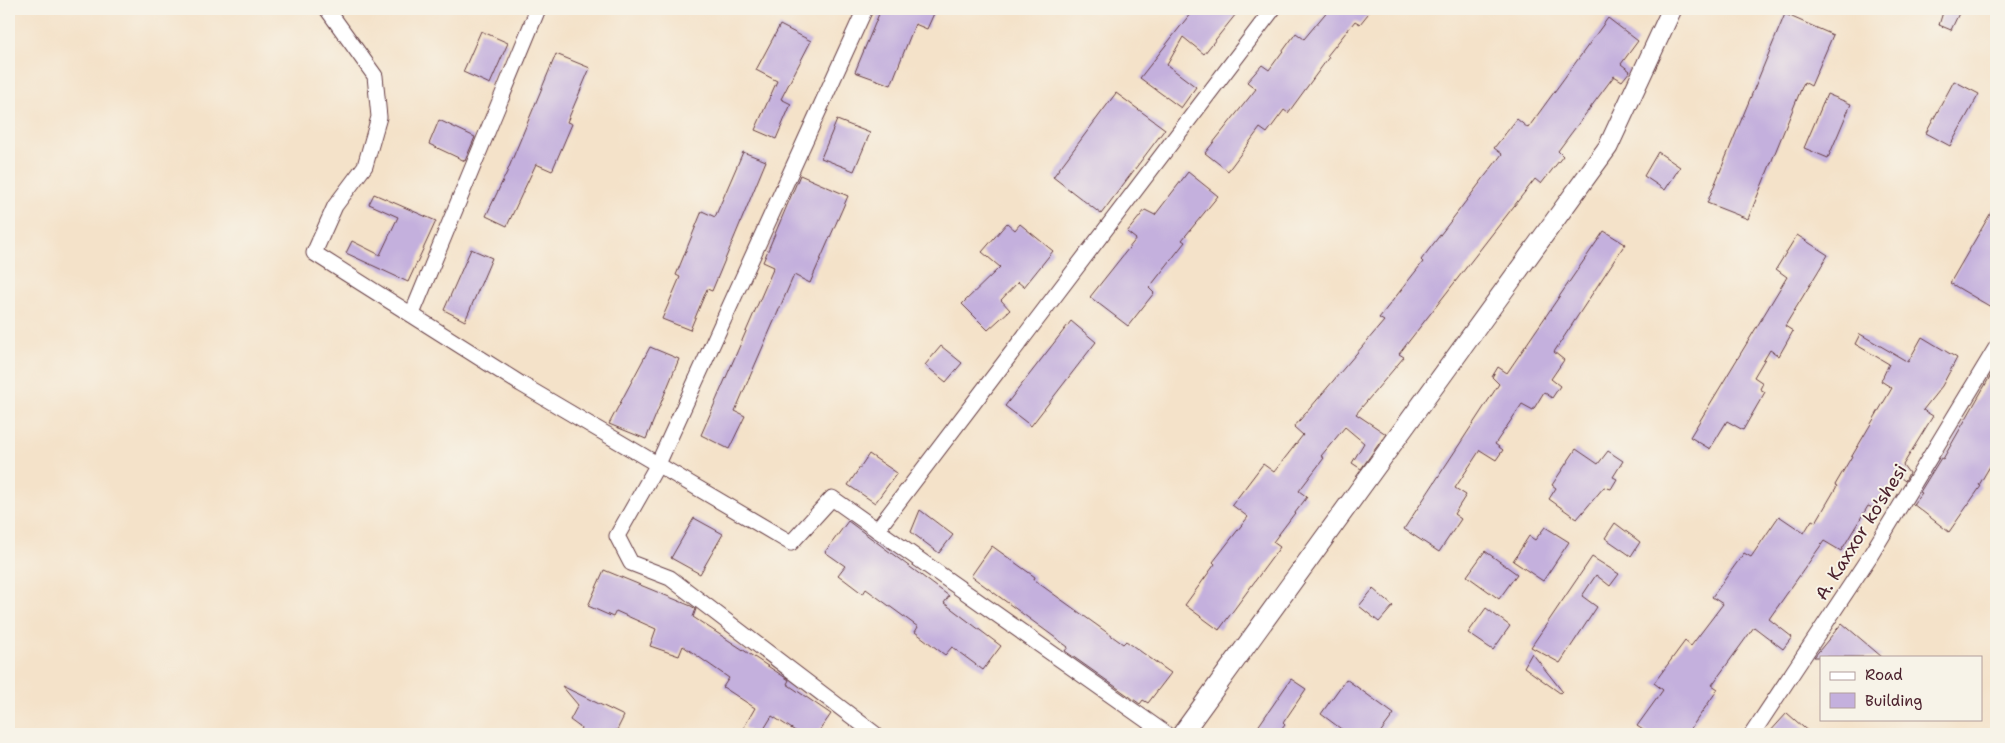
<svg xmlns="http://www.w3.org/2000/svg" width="2005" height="743" font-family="'Shantell Sans',sans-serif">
<rect width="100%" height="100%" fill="#f7f3e8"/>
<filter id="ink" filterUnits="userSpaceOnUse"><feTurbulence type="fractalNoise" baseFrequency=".02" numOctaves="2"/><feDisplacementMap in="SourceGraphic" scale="10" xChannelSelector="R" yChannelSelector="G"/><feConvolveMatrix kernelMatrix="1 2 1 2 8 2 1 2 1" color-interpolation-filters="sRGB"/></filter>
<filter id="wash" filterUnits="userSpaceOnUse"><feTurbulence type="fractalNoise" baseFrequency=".0096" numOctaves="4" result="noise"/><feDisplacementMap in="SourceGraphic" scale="20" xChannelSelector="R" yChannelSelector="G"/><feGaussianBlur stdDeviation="1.12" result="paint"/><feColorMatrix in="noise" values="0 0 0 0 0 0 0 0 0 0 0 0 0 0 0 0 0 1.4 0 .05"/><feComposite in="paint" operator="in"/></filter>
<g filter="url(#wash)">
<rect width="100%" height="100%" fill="#f4e2c9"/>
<g id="blocks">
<g fill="#c4b0dd">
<path d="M 881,9 L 936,9 L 927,29 L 915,24 L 891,85 L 855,72 Z"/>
<path d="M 1194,9 L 1240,9 L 1204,54 L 1183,37 L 1167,65 L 1196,87 L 1181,108 L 1140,78 Z"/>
<path d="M 1329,9 L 1372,9 L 1360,24 L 1355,21 L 1327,56 L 1329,57 L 1288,113 L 1284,110 L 1267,133 L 1260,128 L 1228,171 L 1205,153 L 1256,89 L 1247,82 L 1262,65 L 1269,70 L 1296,33 L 1304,39 Z"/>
<path d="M 1944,9 L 1961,9 L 1951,30 L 1939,25 Z"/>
<path d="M 1785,14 L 1833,35 L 1811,86 L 1804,82 L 1748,219 L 1707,203 Z"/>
<path d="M 1608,18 L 1638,41 L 1621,64 L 1630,71 L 1622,81 L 1614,76 L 1558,151 L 1563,156 L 1541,184 L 1535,179 L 1399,354 L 1404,357 L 1356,414 L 1386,434 L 1361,469 L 1352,463 L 1364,443 L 1345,427 L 1321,456 L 1324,458 L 1299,491 L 1307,497 L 1273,542 L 1280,547 L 1219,630 L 1185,605 L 1215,564 L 1213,562 L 1248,517 L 1232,505 L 1263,464 L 1274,472 L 1303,435 L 1294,427 L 1384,321 L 1379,318 L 1423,262 L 1421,260 L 1502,154 L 1494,148 L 1517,119 L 1528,128 Z"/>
<path d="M 780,25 L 811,41 L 781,99 L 791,104 L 776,139 L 755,130 L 777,81 L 756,70 Z"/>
<path d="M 481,31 L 508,43 L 490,84 L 463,72 Z"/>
<path d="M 556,54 L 590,68 L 567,122 L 572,124 L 552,171 L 536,164 L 507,226 L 486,216 L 507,172 Z"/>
<path d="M 1954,81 L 1979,94 L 1950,146 L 1926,133 Z"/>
<path d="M 1116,93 L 1165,129 L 1101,214 L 1053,177 Z"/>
<path d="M 1827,94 L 1851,104 L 1828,158 L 1804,148 Z"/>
<path d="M 439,120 L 475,137 L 465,161 L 429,144 Z"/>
<path d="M 837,120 L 870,133 L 854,171 L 821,158 Z"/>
<path d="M 743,152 L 766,161 L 712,291 L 707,289 L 690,330 L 662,319 L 680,277 L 676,275 L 702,211 L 715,217 Z"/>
<path d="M 1658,152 L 1680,167 L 1665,190 L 1644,176 Z"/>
<path d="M 1188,172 L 1218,196 L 1182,240 L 1185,242 L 1149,288 L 1154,293 L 1128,326 L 1090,297 L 1136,239 L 1127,232 L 1145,210 L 1155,215 Z"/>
<path d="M 800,175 L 848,196 L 810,283 L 794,275 L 735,411 L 745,416 L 729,449 L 701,435 L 774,267 L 763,262 Z"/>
<path d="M 374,194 L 436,221 L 408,282 L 346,253 L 352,241 L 380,255 L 398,217 L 369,204 Z"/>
<path d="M 1996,204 L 1996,298 L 1991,307 L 1950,283 Z"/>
<path d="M 1007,223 L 1015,230 L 1020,224 L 1053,251 L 1024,287 L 1018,282 L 1001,300 L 1010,310 L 988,330 L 962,304 L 1000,267 L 982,252 Z"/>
<path d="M 1604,231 L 1625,244 L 1554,352 L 1564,360 L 1551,379 L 1560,386 L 1552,398 L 1544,392 L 1533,410 L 1522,404 L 1495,444 L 1503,450 L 1496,460 L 1480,450 L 1455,488 L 1466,495 L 1454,514 L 1461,519 L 1439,552 L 1404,529 L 1499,384 L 1492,377 L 1498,367 L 1507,373 Z"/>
<path d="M 1797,235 L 1828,255 L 1785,326 L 1793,331 L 1779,356 L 1770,350 L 1754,377 L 1763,383 L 1760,389 L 1765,392 L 1743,430 L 1727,421 L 1710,449 L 1690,437 L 1787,277 L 1776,269 Z"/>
<path d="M 471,249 L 492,258 L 465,321 L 444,310 Z"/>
<path d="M 1071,321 L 1096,342 L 1031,426 L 1005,406 Z"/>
<path d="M 1860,334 L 1908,362 L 1922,337 L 1957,358 L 1942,386 L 1923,410 L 1933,416 L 1903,465 L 1909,473 L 1905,481 L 1897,475 L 1876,509 L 1868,506 L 1841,551 L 1824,541 L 1769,619 L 1792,637 L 1783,649 L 1754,627 L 1712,685 L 1718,689 L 1687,734 L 1649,734 L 1637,726 L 1663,690 L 1654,683 L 1685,641 L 1691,646 L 1723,604 L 1712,597 L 1744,553 L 1751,557 L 1779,516 L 1804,533 L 1812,520 L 1816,522 L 1837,486 L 1835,485 L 1892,388 L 1881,381 L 1889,364 L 1855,344 Z"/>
<path d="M 941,346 L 962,363 L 946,382 L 925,365 Z"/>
<path d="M 650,347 L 679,359 L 646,439 L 609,424 Z"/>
<path d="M 1996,366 L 1996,456 L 1979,485 L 1981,486 L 1949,532 L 1913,504 L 1922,493 L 1920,492 L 1941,458 L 1943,459 Z"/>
<path d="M 1576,449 L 1598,464 L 1608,451 L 1623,461 L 1613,477 L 1617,479 L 1611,489 L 1604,487 L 1577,519 L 1549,499 L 1556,488 L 1552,485 Z"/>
<path d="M 869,454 L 897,473 L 875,503 L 848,485 Z"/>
<path d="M 920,510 L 953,535 L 939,553 L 911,532 Z"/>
<path d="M 694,518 L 723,534 L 700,574 L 671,558 Z"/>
<path d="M 848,521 L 949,596 L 944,603 L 1001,646 L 983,670 L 952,647 L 945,655 L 915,632 L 918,627 L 866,589 L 863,594 L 838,575 L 845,566 L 825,552 Z"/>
<path d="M 1615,523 L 1640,542 L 1631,556 L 1605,538 Z"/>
<path d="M 1545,527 L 1569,542 L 1543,581 L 1513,561 L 1529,536 L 1535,540 Z"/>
<path d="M 992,546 L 1035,577 L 1034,580 L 1123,644 L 1126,641 L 1171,673 L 1148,703 L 1143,700 L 1140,704 L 1065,651 L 1068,647 L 971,576 Z"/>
<path d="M 1485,551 L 1517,574 L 1499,599 L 1467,576 Z"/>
<path d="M 1592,557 L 1619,574 L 1610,586 L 1596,575 L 1582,596 L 1597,607 L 1560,663 L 1531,647 Z"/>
<path d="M 604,570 L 691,606 L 696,609 L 693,617 L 789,680 L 787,684 L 831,714 L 817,734 L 800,734 L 772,716 L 761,734 L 754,734 L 744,727 L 755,708 L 723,687 L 729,678 L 683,646 L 679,656 L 650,646 L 656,629 L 616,611 L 613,617 L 588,606 Z"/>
<path d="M 1373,589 L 1393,606 L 1379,622 L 1359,606 Z"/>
<path d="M 1486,608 L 1510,626 L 1493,650 L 1468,633 Z"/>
<path d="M 1842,623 L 1882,657 L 1814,657 Z"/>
<path d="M 1532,653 L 1562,691 L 1560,693 L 1524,667 Z"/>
<path d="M 1291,679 L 1306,689 L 1283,723 L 1285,725 L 1278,734 L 1253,734 Z"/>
<path d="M 1346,679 L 1394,714 L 1379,734 L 1348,734 L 1321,714 Z"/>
<path d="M 562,686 L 624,716 L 615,734 L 578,734 L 581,728 L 570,720 L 578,705 Z"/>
<path d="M 1787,713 L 1811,734 L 1768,734 Z"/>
</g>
</g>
</g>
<g filter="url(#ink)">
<use href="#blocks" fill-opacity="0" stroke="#643c43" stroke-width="1"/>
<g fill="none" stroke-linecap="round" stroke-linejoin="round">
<defs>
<g id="minor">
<path d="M 327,9 L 375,76 L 379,117 L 365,166 L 335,206 L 314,253 L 521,384 L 791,543 L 832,498 L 1166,734"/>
<path d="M 865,9 L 658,464 L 617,536 L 631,563 L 670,578 L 875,734"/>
<path d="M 412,314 L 538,9"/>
<path d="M 877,530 L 1273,9"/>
<path d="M 1752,734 L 1870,556 L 1996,348"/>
</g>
<path id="tertiary" d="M 1182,734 L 1608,147 L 1672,9"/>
</defs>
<use href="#minor" stroke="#643c43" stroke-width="17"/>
<use href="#tertiary" stroke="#643c43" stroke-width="21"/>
<use href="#minor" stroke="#fff" stroke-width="15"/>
<use href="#tertiary" stroke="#fff" stroke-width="19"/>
</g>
</g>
<g text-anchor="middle" stroke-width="4" stroke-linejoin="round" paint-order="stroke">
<g font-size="18" fill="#4a1f2b" stroke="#f7f3e8">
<text transform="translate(1861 532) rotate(-58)" y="6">A. Kaxxor ko'shesi</text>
</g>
</g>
<rect width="2005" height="743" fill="none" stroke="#f7f3e8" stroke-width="30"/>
<rect x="1820" y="656" width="162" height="65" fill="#f7f3e8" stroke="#b29e9c"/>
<rect x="1830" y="672" width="25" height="8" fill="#ffffff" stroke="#b29e9c"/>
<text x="1865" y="680" font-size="15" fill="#4a1f2b">Road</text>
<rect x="1830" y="693" width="25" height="15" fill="#c4b0dd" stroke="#b29e9c"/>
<text x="1865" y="706" font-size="15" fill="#4a1f2b">Building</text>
</svg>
